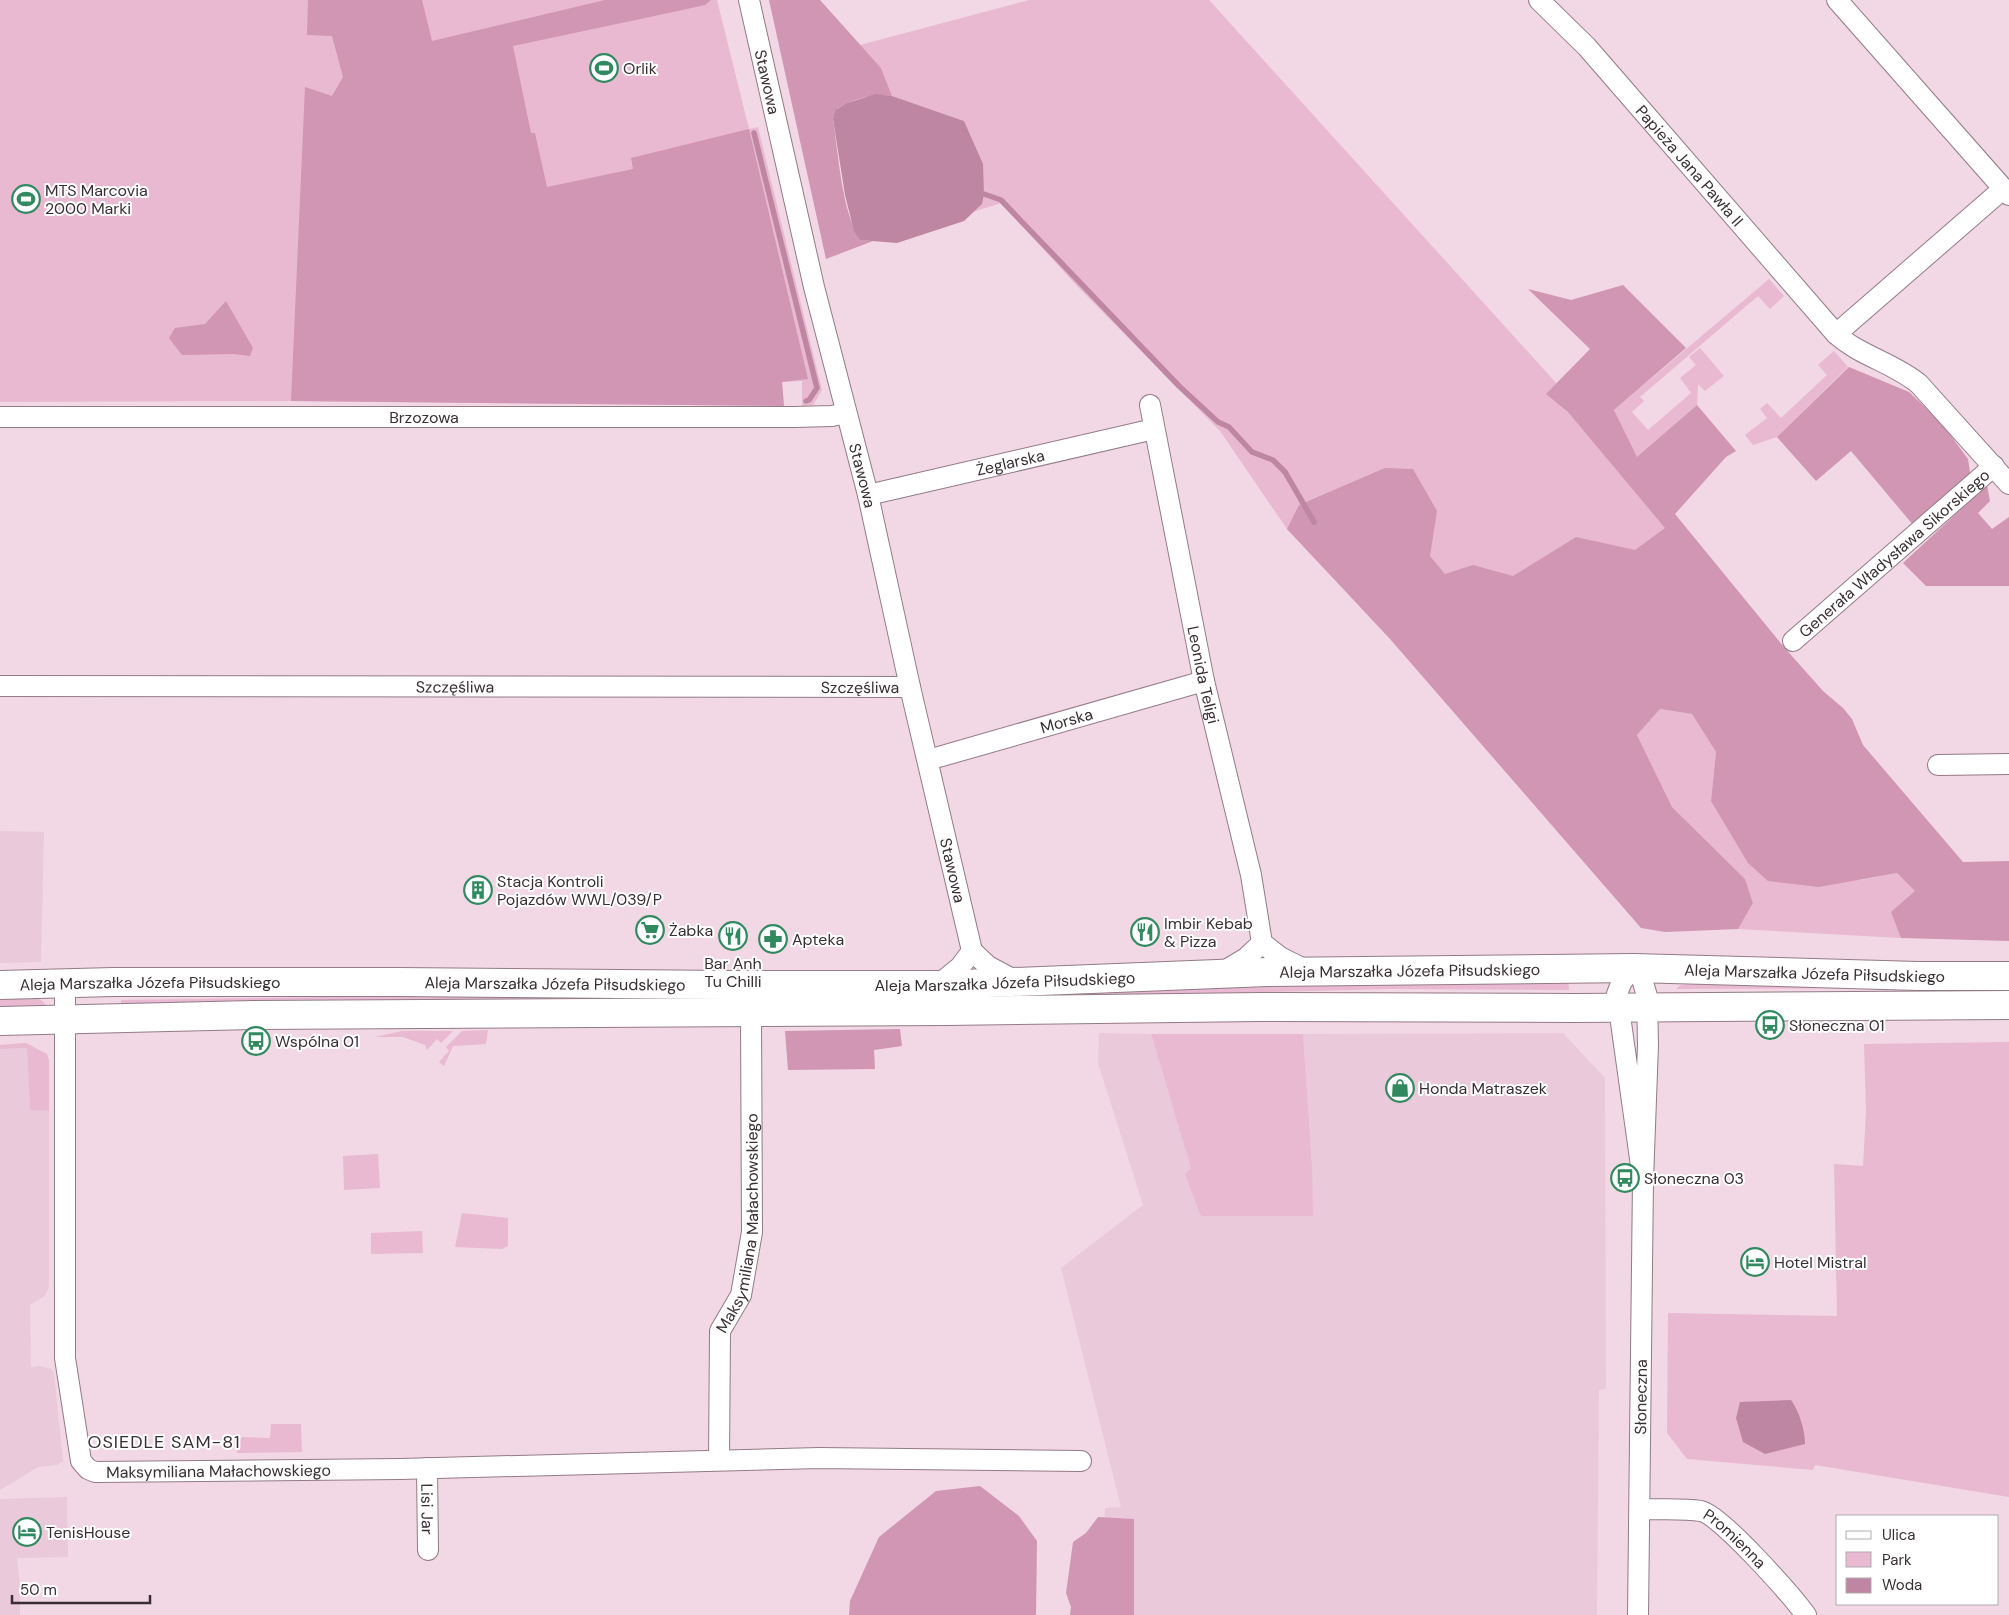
<svg xmlns="http://www.w3.org/2000/svg" width="2009" height="1615" font-family="'DM Sans',sans-serif">
<rect width="100%" height="100%" fill="#f2d7e4"/>
<g fill="#eac9da">
<path d="M 0,831 L 44,832 L 41,962 L 0,963 Z"/>
<path d="M 1099,1033 L 1151,1034 L 1191,1168 L 1312,1216 L 1312,1165 L 1303,1034 L 1563,1033 L 1605,1078 L 1606,1389 L 1599,1390 L 1597,1615 L 1101,1615 L 1105,1508 L 1121,1507 L 1061,1268 L 1143,1205 L 1098,1063 Z"/>
<path d="M 27,1048 L 30,1110 L 49,1111 L 49,1286 L 45,1296 L 30,1305 L 31,1367 L 40,1366 L 51,1369 L 54,1373 L 63,1461 L 57,1465 L 38,1467 L 0,1490 L 0,1049 Z"/>
<path d="M 67,1497 L 68,1557 L 17,1558 L 20,1587 L 20,1615 L 0,1615 L 0,1499 Z"/>
</g>
<g fill="#e8b9d1">
<path d="M 0,0 L 717,0 L 749,129 L 758,127 L 822,390 L 813,405 L 802,407 L 802,381 L 782,382 L 784,406 L 291,401 L 0,402 Z"/>
<path d="M 1029,0 L 1209,0 L 1568,396 L 1677,530 L 1681,557 L 1535,600 L 1315,559 L 1287,529 L 1220,431 L 1077,286 L 1001,203 L 973,212 L 982,204 L 964,121 L 892,96 L 881,68 L 860,45 Z"/>
<path d="M 1769,279 L 1784,296 L 1770,309 L 1758,296 L 1640,397 L 1644,401 L 1632,412 L 1648,430 L 1691,393 L 1680,378 L 1696,365 L 1689,357 L 1700,348 L 1724,376 L 1705,391 L 1698,384 L 1697,405 L 1637,458 L 1614,410 Z"/>
<path d="M 1834,351 L 1848,367 L 1777,437 L 1753,445 L 1745,435 L 1767,418 L 1760,409 L 1767,403 L 1781,418 L 1827,375 L 1818,365 Z"/>
<path d="M 1660,709 L 1692,714 L 1716,752 L 1711,801 L 1861,880 L 1897,873 L 1916,891 L 1892,912 L 1901,938 L 1738,929 L 1753,903 L 1745,879 L 1672,807 L 1637,735 Z"/>
<path d="M 1568,978 L 1569,990 L 1389,989 L 1146,995 L 974,1002 L 121,1005 L 121,1000 L 326,997 L 456,991 Z"/>
<path d="M 1715,983 L 1871,988 L 1676,989 L 1681,985 Z"/>
<path d="M 0,995 C 14,996 40,992 47,1007 L 0,1012 Z"/>
<path d="M 488,1030 L 486,1044 L 453,1046 L 444,1066 L 439,1062 L 449,1051 L 446,1047 L 462,1031 Z"/>
<path d="M 402,1031 L 453,1031 L 441,1043 L 437,1039 L 427,1050 L 425,1045 L 403,1037 L 375,1037 Z"/>
<path d="M 1151,1034 L 1303,1034 L 1312,1165 L 1313,1216 L 1201,1216 L 1185,1174 L 1191,1168 Z"/>
<path d="M 2009,1042 L 2009,1497 L 1815,1465 L 1813,1470 L 1687,1459 L 1667,1433 L 1668,1313 L 1837,1316 L 1834,1164 L 1863,1166 L 1866,1112 L 1864,1044 Z"/>
<path d="M 26,1043 L 47,1054 L 49,1060 L 49,1111 L 30,1110 L 27,1048 L 0,1049 L 0,1045 Z"/>
<path d="M 378,1154 L 380,1188 L 344,1190 L 343,1156 Z"/>
<path d="M 462,1213 L 508,1218 L 508,1246 L 502,1249 L 455,1247 Z"/>
<path d="M 422,1231 L 423,1253 L 371,1254 L 371,1233 Z"/>
<path d="M 271,1424 L 301,1424 L 302,1452 L 237,1453 L 237,1444 L 242,1437 L 270,1438 Z"/>
</g>
<g fill="#d096b4">
<path d="M 308,0 L 422,0 L 432,41 L 605,0 L 711,0 L 705,5 L 678,11 L 513,46 L 531,133 L 535,133 L 547,187 L 633,169 L 631,158 L 749,129 L 808,379 L 782,382 L 784,406 L 291,401 L 305,87 L 332,96 L 343,77 L 332,36 L 307,35 Z"/>
<path d="M 769,0 L 820,0 L 881,68 L 892,96 C 871,94 852,99 835,110 L 833,120 C 839,157 841,208 860,240 L 873,241 L 826,259 Z"/>
<path d="M 1623,285 L 1686,348 L 1614,410 L 1637,457 L 1697,405 L 1736,451 L 1726,457 L 1675,514 L 1783,646 L 1823,691 L 1843,708 L 1852,719 L 1863,745 L 1963,862 L 2009,861 L 2009,941 L 1901,938 L 1891,912 L 1915,891 L 1897,873 L 1819,887 L 1768,881 L 1748,863 L 1711,801 L 1716,752 L 1692,714 L 1660,709 L 1637,735 L 1672,807 L 1745,879 L 1753,903 L 1738,929 L 1665,932 L 1641,928 L 1390,639 L 1287,529 L 1299,505 L 1385,468 L 1413,469 L 1437,511 L 1430,556 L 1445,574 L 1473,565 L 1513,576 L 1576,537 L 1635,550 L 1665,528 L 1568,412 L 1546,394 L 1590,349 L 1528,289 L 1571,300 Z"/>
<path d="M 226,301 L 253,348 L 250,356 L 233,354 L 182,355 L 169,338 L 175,328 L 205,324 Z"/>
<path d="M 1849,367 L 1909,392 L 1940,421 L 1968,459 L 1970,472 L 1966,482 L 1914,526 L 1851,451 L 1816,481 L 1777,437 Z"/>
<path d="M 1987,485 L 1990,501 L 1978,513 L 1992,529 L 2009,517 L 2009,586 L 1926,586 L 1903,563 Z"/>
<path d="M 900,1029 L 902,1046 L 874,1050 L 875,1069 L 788,1070 L 785,1031 Z"/>
<path d="M 980,1486 L 1019,1516 L 1037,1541 L 1036,1615 L 849,1615 L 850,1601 L 879,1537 L 936,1491 Z"/>
<path d="M 1098,1517 L 1134,1519 L 1134,1615 L 1070,1615 L 1071,1607 L 1066,1593 L 1073,1542 L 1086,1533 Z"/>
</g>
<g fill="#be86a3">
<path d="M 876,94 L 892,96 L 964,121 L 983,164 L 984,194 L 982,204 L 964,221 L 897,243 L 860,240 L 854,231 L 845,195 L 833,119 L 835,110 L 847,103 Z"/>
<path d="M 1791,1400 C 1799,1411 1805,1430 1805,1444 L 1765,1454 L 1743,1442 L 1736,1418 L 1740,1402 Z"/>
</g>
<g fill="none" stroke-linecap="round" stroke-linejoin="round">
<g stroke="#be86a3" stroke-width="5.5">
<path d="M 754,133 L 817,388 L 809,400 L 806,401"/>
<path d="M 984,194 L 1001,200 L 1179,386 L 1218,422 L 1229,427 L 1252,452 L 1273,460 L 1285,472 L 1314,522"/>
</g>
<defs>
<g id="minor">
<path id="s1" d="M 749,0 L 814,287 L 868,495 L 910,687 L 972,951 L 988,966 L 1018,982"/>
<path id="s2" d="M 1539,0 L 1587,47 L 1836,334 C 1860,356 1894,363 1919,384 L 2009,484"/>
<path d="M 1837,0 L 2009,195"/>
<path d="M 1836,334 L 2003,189"/>
<path id="s3" d="M 1150,405 L 1204,681 L 1251,875 L 1262,943 L 1280,957 L 1304,969"/>
<path id="s4" d="M 0,417 L 794,417 L 832,416 L 846,413"/>
<path id="s5" d="M 868,495 L 1154,429"/>
<path id="s6" d="M 1793,641 L 1994,466"/>
<path id="s7" d="M 0,686 L 910,687"/>
<path id="s8" d="M 928,760 L 1204,681"/>
<path d="M 1938,765 L 2009,764"/>
<path d="M 1221,973 L 1246,958 L 1262,943"/>
<path id="s9" d="M 65,983 L 65,1358 L 81,1461 L 88,1469 L 95,1472 L 400,1469 L 819,1458 L 1081,1461"/>
<path d="M 938,985 L 960,967 L 972,951"/>
<path id="s10" d="M 719,1460 L 720,1331 L 741,1295 L 752,1232 L 751,1013"/>
<path id="s11" d="M 427,1468 L 428,1550"/>
<path id="s12" d="M 1640,1509 C 1659,1510 1682,1508 1701,1511 C 1721,1515 1791,1595 1806,1615"/>
<path id="s13" d="M 1638,1615 L 1643,1180 L 1648,1045 L 1647,996 L 1642,979 L 1634,968 L 1622,981 L 1617,994 L 1643,1180"/>
</g>
<g id="secondary">
<path id="s14" d="M 0,985 L 113,982 L 399,982 L 730,985 L 938,985 L 1267,972 L 1634,968 L 1918,976 L 2009,976"/>
<path d="M 0,1021 L 253,1015 L 947,1011 L 1260,1007 L 1576,1008 L 2009,1005"/>
</g>
</defs>
<use href="#minor" stroke="#937b87" stroke-width="22"/>
<use href="#secondary" stroke="#937b87" stroke-width="30"/>
<use href="#minor" stroke="#fff" stroke-width="20"/>
<use href="#secondary" stroke="#fff" stroke-width="28"/>
</g>
<defs>
<symbol id="stadium-ring" viewBox="-11 -11 22 22"><circle r="9.5" fill="#fff" stroke="#30895f" stroke-width="1.5"/><path d="M0-5a6.5 5 0 1 0 0 10a6.5 5 0 1 0 0-10ZM-3.5-1.8h7v3.6h-7Z" fill="#30895f"/></symbol>
<symbol id="building-ring" viewBox="-11 -11 22 22"><circle r="9.5" fill="#fff" stroke="#30895f" stroke-width="1.5"/><path d="M-4-6H4V6H1V3H-1V6H-4ZM-2.5-4.3h1.7v1.8h-1.7ZM.8-4.3h1.7v1.8H.8ZM-2.5-1h1.7V.8h-1.7ZM.8-1h1.7V.8H.8Z" fill="#30895f"/></symbol>
<symbol id="supermarket-ring" viewBox="-11 -11 22 22"><circle r="9.5" fill="#fff" stroke="#30895f" stroke-width="1.5"/><path d="M-6-5.5h2.5l.6 2H6L4.5 2H-2.5L-4.4-4H-6ZM-1.5 3.2a1.3 1.3 0 1 0 .1 0ZM3 3.2a1.3 1.3 0 1 0 .1 0Z" fill="#30895f"/></symbol>
<symbol id="restaurant-ring" viewBox="-11 -11 22 22"><circle r="9.5" fill="#fff" stroke="#30895f" stroke-width="1.5"/><path d="M-5-6h1v4h1v-4h1v4h1v-4h1v5L-1.5 .5V6h-2V.5L-5-1ZM5-6V6H3V1.5H1.5Q1.5-4 5-6Z" fill="#30895f"/></symbol>
<symbol id="pharmacy-ring" viewBox="-11 -11 22 22"><circle r="9.5" fill="#fff" stroke="#30895f" stroke-width="1.5"/><path d="M-2-6h4v4h4v4h-4v4h-4v-4h-4v-4h4Z" fill="#30895f"/></symbol>
<symbol id="bus-ring" viewBox="-11 -11 22 22"><circle r="9.5" fill="#fff" stroke="#30895f" stroke-width="1.5"/><path d="M-5-6H5V4H4V6H2V4H-2V6H-4V4H-5ZM-3.5-4V0h7V-4ZM-3.5 1.2v1.5H-2V1.2ZM2 1.2v1.5H3.5V1.2Z" fill="#30895f"/></symbol>
<symbol id="shop-ring" viewBox="-11 -11 22 22"><circle r="9.5" fill="#fff" stroke="#30895f" stroke-width="1.5"/><path d="M-5-2.5h2.3a2.7 3.5 0 0 1 5.4 0H5L5.5 6h-11ZM-1.5-2.5h3a1.5 2.3 0 0 0-3 0Z" fill="#30895f"/></symbol>
<symbol id="hotel-ring" viewBox="-11 -11 22 22"><circle r="9.5" fill="#fff" stroke="#30895f" stroke-width="1.5"/><path d="M-6-4.5h1.5V1H6V5H4.5V3h-9V5H-6ZM-4 0a1.8 1.8 0 1 1 3.6 0ZM.5 0V-2.5h3Q6-2.5 6 0Z" fill="#30895f"/></symbol>
</defs>
<g fill-rule="evenodd">
<use href="#stadium-ring" x="588" y="52" width="32" height="32"/>
<use href="#stadium-ring" x="10" y="183" width="32" height="32"/>
<use href="#building-ring" x="462" y="874" width="32" height="32"/>
<use href="#supermarket-ring" x="634" y="914" width="32" height="32"/>
<use href="#restaurant-ring" x="1129" y="916" width="32" height="32"/>
<use href="#restaurant-ring" x="717" y="920" width="32" height="32"/>
<use href="#pharmacy-ring" x="757" y="923" width="32" height="32"/>
<use href="#bus-ring" x="1754" y="1009" width="32" height="32"/>
<use href="#bus-ring" x="240" y="1025" width="32" height="32"/>
<use href="#shop-ring" x="1384" y="1072" width="32" height="32"/>
<use href="#bus-ring" x="1609" y="1162" width="32" height="32"/>
<use href="#hotel-ring" x="1739" y="1246" width="32" height="32"/>
<use href="#hotel-ring" x="11" y="1516" width="32" height="32"/>
</g>
<g text-anchor="middle" stroke-width="4" stroke-linejoin="round" paint-order="stroke">
<g font-size="16" fill="#382e33" stroke="#fff" text-anchor="start">
<text x="623" y="74">Orlik</text>
<text x="45" y="196">MTS Marcovia<tspan x="45" dy="18">2000 Marki</tspan></text>
<text x="497" y="887">Stacja Kontroli<tspan x="497" dy="18">Pojazdów WWL/039/P</tspan></text>
<text x="1164" y="929">Imbir Kebab<tspan x="1164" dy="18">&amp; Pizza</tspan></text>
<text x="669" y="936">Żabka</text>
<text x="792" y="945">Apteka</text>
<text x="733" y="969" text-anchor="middle">Bar Anh<tspan x="733" dy="18">Tu Chilli</tspan></text>
<text x="1789" y="1031">Słoneczna 01</text>
<text x="275" y="1047">Wspólna 01</text>
<text x="1419" y="1094">Honda Matraszek</text>
<text x="1644" y="1184">Słoneczna 03</text>
<text x="1774" y="1268">Hotel Mistral</text>
<text x="46" y="1538">TenisHouse</text>
</g>
<g font-size="16" fill="#382e33" stroke="#fff">
<text dy="6" stroke="none"><textPath href="#s1" startOffset="84">Stawowa</textPath></text>
<text dy="6" stroke="none"><textPath href="#s2" startOffset="224">Papieża Jana Pawła II</textPath></text>
<text dy="6" stroke="none"><textPath href="#s4" startOffset="424">Brzozowa</textPath></text>
<text dy="6" stroke="none"><textPath href="#s5" startOffset="146">Żeglarska</textPath></text>
<text dy="6" stroke="none"><textPath href="#s1" startOffset="489">Stawowa</textPath></text>
<text dy="6" stroke="none"><textPath href="#s6" startOffset="134">Generała Władysława Sikorskiego</textPath></text>
<text dy="6" stroke="none"><textPath href="#s3" startOffset="275">Leonida Teligi</textPath></text>
<text dy="6" stroke="none"><textPath href="#s7" startOffset="455">Szczęśliwa</textPath></text>
<text dy="6" stroke="none"><textPath href="#s7" startOffset="860">Szczęśliwa</textPath></text>
<text dy="6" stroke="none"><textPath href="#s8" startOffset="144">Morska</textPath></text>
<text dy="6" stroke="none"><textPath href="#s1" startOffset="894">Stawowa</textPath></text>
<text dy="6" stroke="none"><textPath href="#s14" startOffset="1410">Aleja Marszałka Józefa Piłsudskiego</textPath></text>
<text dy="6" stroke="none"><textPath href="#s14" startOffset="1815">Aleja Marszałka Józefa Piłsudskiego</textPath></text>
<text dy="6" stroke="none"><textPath href="#s14" startOffset="1005">Aleja Marszałka Józefa Piłsudskiego</textPath></text>
<text dy="6" stroke="none"><textPath href="#s14" startOffset="150">Aleja Marszałka Józefa Piłsudskiego</textPath></text>
<text dy="6" stroke="none"><textPath href="#s14" startOffset="555">Aleja Marszałka Józefa Piłsudskiego</textPath></text>
<text dy="6" stroke="none"><textPath href="#s10" startOffset="241">Maksymiliana Małachowskiego</textPath></text>
<text dy="6" stroke="none"><textPath href="#s13" startOffset="218">Słoneczna</textPath></text>
<text dy="6" stroke="none"><textPath href="#s9" startOffset="621">Maksymiliana Małachowskiego</textPath></text>
<text dy="6" stroke="none"><textPath href="#s11" startOffset="41">Lisi Jar</textPath></text>
<text dy="6" stroke="none"><textPath href="#s12" startOffset="105">Promienna</textPath></text>
</g>
<g font-size="18" letter-spacing="1" fill="#382e33" stroke="#fff">
<text x="164" y="1448">OSIEDLE SAM-81</text>
</g>
</g>
<rect x="1836" y="1515" width="162" height="90" fill="#ffffff" stroke="#afabad"/>
<rect x="1846" y="1531" width="25" height="8" fill="#ffffff" stroke="#afabad"/>
<text x="1882" y="1540" font-size="15" fill="#382e33">Ulica</text>
<rect x="1846" y="1552" width="25" height="15" fill="#e8b9d1" stroke="#afabad"/>
<text x="1882" y="1565" font-size="15" fill="#382e33">Park</text>
<rect x="1846" y="1578" width="25" height="15" fill="#be86a3" stroke="#afabad"/>
<text x="1882" y="1590" font-size="15" fill="#382e33">Woda</text>
<path d="M12 1595v8h138v-8" fill="none" stroke="#382e33" stroke-width="2.5"/>
<text x="20" y="1595" font-size="15" fill="#382e33" stroke="#ffffff" stroke-width="4" paint-order="stroke">50 m</text>
</svg>
